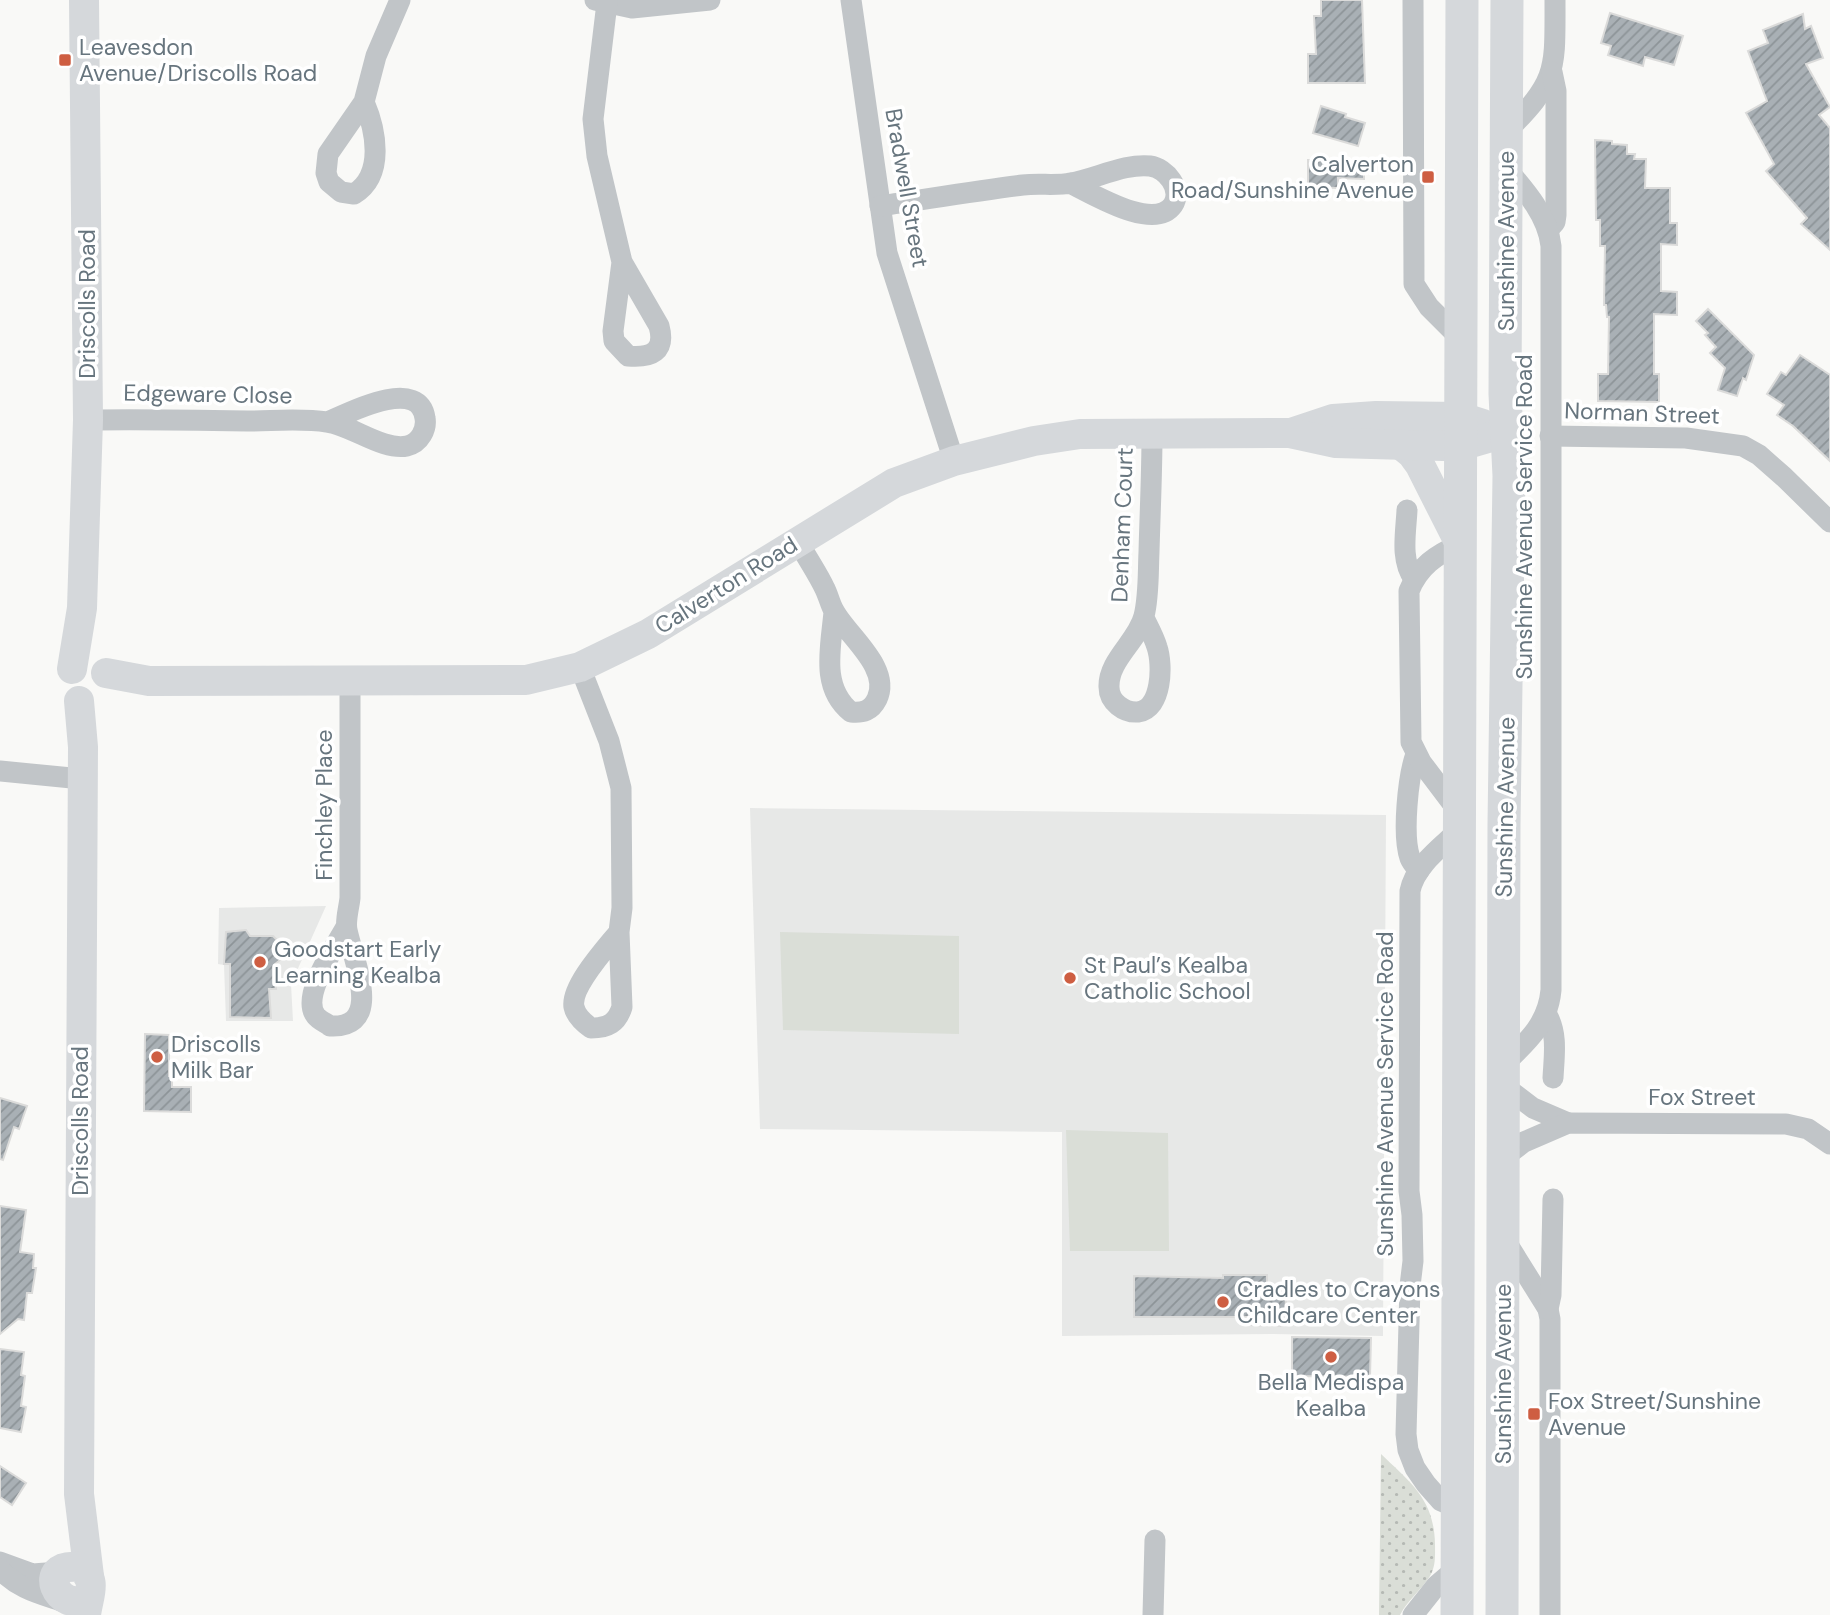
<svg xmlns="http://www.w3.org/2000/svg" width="1830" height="1615" font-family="'DM Sans',sans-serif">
<defs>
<pattern id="grass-dots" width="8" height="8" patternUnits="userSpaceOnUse" patternTransform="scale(1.75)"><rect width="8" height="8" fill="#daded7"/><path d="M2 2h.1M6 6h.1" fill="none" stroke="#b5b9b4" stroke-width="1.8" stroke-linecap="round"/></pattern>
<pattern id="building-hatch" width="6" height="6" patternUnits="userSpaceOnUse" patternTransform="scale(1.75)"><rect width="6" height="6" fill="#a9b0b5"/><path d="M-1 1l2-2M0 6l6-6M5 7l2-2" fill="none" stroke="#8d9498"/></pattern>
</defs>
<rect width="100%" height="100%" fill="#f9f9f7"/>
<g fill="#e7e8e7">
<path d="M 750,808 L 1386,815 L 1383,1336 L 1273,1334 L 1062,1336 L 1062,1132 L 760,1129 Z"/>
<path d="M 326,906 L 291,984 L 293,1021 L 226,1021 L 224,965 L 218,964 L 219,908 Z"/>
</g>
<path fill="url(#grass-dots)" d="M 1381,1454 C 1411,1483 1434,1499 1435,1544 C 1435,1555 1436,1566 1430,1576 C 1421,1590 1408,1600 1400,1615 L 1379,1615 Z"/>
<g fill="#daded7">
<path d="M 780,932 L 959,936 L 959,1034 L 783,1030 Z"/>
<path d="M 1066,1130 L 1168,1133 L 1169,1251 L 1070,1251 Z"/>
</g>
<g fill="url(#building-hatch)" stroke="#dbdbda" stroke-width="2">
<path d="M 1321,0 L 1362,0 L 1365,83 L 1308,83 L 1308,54 L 1316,54 L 1314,16 L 1321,16 Z"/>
<path d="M 1610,13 L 1683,36 L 1674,65 L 1645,57 L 1643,66 L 1608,55 L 1611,46 L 1601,43 Z"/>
<path d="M 1803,14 L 1805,29 L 1811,26 L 1823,58 L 1806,64 L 1830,107 L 1819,115 L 1830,128 L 1830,250 L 1801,224 L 1807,218 L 1766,171 L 1774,164 L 1746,113 L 1767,101 L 1748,51 L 1768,43 L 1763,30 Z"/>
<path d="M 1321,106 L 1346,114 L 1345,117 L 1365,123 L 1358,146 L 1313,133 Z"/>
<path d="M 1595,140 L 1612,141 L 1612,144 L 1627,145 L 1627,154 L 1635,154 L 1634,159 L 1646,159 L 1645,188 L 1670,188 L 1670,223 L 1677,223 L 1677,245 L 1661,244 L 1661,291 L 1677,292 L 1677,315 L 1654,314 L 1654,374 L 1659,374 L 1659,402 L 1598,401 L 1598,374 L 1608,374 L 1609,317 L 1607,317 L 1606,305 L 1604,305 L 1605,246 L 1600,246 L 1600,220 L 1596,220 Z"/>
<path d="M 1308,160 L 1364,161 L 1364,179 L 1338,178 L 1338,188 L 1308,187 Z"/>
<path d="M 1708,309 L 1754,355 L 1746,380 L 1743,378 L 1737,396 L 1718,390 L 1725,368 L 1710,353 L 1716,347 L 1705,335 L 1708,333 L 1696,321 Z"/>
<path d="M 1800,355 L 1830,375 L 1830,461 L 1793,426 L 1777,415 L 1784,405 L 1767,394 L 1781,372 L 1786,375 Z"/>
<path d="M 246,930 L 250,936 L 273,936 L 282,945 L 281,959 L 274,965 L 276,989 L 269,989 L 271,1018 L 230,1017 L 230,964 L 224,964 L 226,932 Z"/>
<path d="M 145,1034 L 169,1035 L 169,1076 L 172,1076 L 172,1087 L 191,1087 L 191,1112 L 144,1111 Z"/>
<path d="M 0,1098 L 27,1106 L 19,1129 L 14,1127 L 3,1160 L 0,1159 Z"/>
<path d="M 0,1206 L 26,1210 L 20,1252 L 34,1254 L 33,1268 L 36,1268 L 32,1293 L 27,1293 L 24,1320 L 18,1319 L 0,1334 Z"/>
<path d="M 1223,1275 L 1267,1275 L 1267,1294 L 1286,1295 L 1285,1326 L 1250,1325 L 1250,1317 L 1134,1317 L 1134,1276 L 1223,1278 Z"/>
<path d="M 1292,1337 L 1371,1338 L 1370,1377 L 1292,1376 Z"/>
<path d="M 0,1349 L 24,1352 L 21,1375 L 25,1376 L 21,1406 L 26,1407 L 21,1432 L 0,1428 Z"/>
<path d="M 0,1466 L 26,1483 L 12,1505 L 0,1497 Z"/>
</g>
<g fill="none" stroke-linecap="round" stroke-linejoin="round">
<g stroke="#c1c5c8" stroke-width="21">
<path d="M 595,0 L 632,8 L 710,0"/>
<path d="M 851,0 L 887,253 L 954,461"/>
<path d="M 1413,0 L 1414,284 L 1429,307 L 1461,339"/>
<path d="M 607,3 L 593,119 L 597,156 L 622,262 L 659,326 C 666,352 651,358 628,356 L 614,341 L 613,331 L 622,262"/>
<path d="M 364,102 C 376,130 385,175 354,194 L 341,192 L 329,182 L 326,173 L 328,154 L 364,102 L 376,56 L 400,0"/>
<path d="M 1506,132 C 1558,80 1555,71 1555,0"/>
<path d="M 880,206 C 928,199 975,191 1023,185 C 1039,183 1056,186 1071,183 C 1095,179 1126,163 1150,166 C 1166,168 1183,189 1173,205 C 1154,232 1093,194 1070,183"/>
<path d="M 1548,230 L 1555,222 L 1556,215 L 1556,91 L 1552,72"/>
<path d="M 88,420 C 141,419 194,420 247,421 C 273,421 301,418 327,422 C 351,425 383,451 407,446 C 420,443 427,429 425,418 C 419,376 348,413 328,422"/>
<path d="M 1550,436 L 1686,438 L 1743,446 L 1759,455 L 1784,477 L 1830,522"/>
<path d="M 1407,510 C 1406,532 1400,560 1414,579"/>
<path d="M 798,541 C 806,557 817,572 825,589 C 828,595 830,603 833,609 C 845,634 892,667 877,699 C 871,711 863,713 851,712 C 820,687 831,647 834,612"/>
<path d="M 1144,618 C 1149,628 1154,637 1157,647 C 1163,665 1162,709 1138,712 C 1124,713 1109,702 1109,687 C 1108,660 1138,641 1144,616 C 1149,596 1148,573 1149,552 C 1150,513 1152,474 1152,434"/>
<path d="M 580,667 L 609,741 L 621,788 L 622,908 L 619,932 L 622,1007 C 617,1023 608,1028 591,1028 C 584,1023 576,1016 574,1007 C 570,987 607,947 619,932"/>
<path d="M 1416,754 C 1408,776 1402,835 1410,858 C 1412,863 1416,867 1419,871"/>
<path d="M 0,771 L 82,779"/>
<path d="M 1458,811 L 1421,762 L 1411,742 L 1409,591 C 1419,566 1436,555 1460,544"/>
<path d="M 346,927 C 336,946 300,996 316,1016 C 319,1020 326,1023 330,1026 C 385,1029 353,960 347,930 C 345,920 349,908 350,898 L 350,682"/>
<path d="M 1547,1015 C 1558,1034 1554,1057 1553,1078"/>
<path d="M 1503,1065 C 1527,1042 1548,1024 1551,990 L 1551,246 C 1548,216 1525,190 1506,168"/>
<path d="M 1504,1086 L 1533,1108 L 1568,1123"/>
<path d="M 1503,1158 L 1524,1142 L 1568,1123 L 1786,1124 L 1808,1129 L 1830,1144"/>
<path d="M 1505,1240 L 1548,1309 L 1550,1319 L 1550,1615"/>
<path d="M 1548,1309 L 1551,1295 L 1553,1199"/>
<path d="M 1457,1508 L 1441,1501 L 1426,1484 L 1415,1468 L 1408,1450 L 1406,1434 L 1410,1286 L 1413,1261 L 1412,1215 L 1409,1191 L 1410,891 C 1415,866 1440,848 1458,831"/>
<path d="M 0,1562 L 33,1574 L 59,1572"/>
<path d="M 0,1569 C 17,1588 37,1593 61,1601"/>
<path d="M 1153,1615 L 1155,1540"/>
<path d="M 1413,1615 L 1436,1586 L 1457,1568"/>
</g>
<g stroke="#d5d8db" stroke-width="30">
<path d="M 1291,433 L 1333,419 L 1376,416 L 1461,417 L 1483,424"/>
<path d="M 1401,445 L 1412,454 L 1420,465 L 1460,544"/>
<path d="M 72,669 L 82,608 L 88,420 L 84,0"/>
<path d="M 106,673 L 149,681 L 526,680 L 580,667 L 648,634 L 894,483 L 954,461 L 1034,441 L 1080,434 L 1290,433 L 1336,443 L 1443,446 L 1460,446 L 1508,432"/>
<path d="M 79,701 L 83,747 L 79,1494 L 89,1576"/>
<path d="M 86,1615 C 88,1596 99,1579 79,1567 C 34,1562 58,1615 88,1598"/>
</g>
<g stroke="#d5d8db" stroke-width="33">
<path d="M 1457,1615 L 1462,0"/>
<path d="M 1502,1615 L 1504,824 L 1509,476 L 1505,394 L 1507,0"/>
</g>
</g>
<g fill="#ce5e42" stroke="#fff" stroke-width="2.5">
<rect x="58" y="53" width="14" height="14" rx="3.5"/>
<rect x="1421" y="170" width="14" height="14" rx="3.5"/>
<circle cx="260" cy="962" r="7"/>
<circle cx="1070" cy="978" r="7"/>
<circle cx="157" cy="1057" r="7"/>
<circle cx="1223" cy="1302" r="7"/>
<circle cx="1331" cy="1357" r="7"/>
<rect x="1527" y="1407" width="14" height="14" rx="3.5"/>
</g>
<g text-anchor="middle" stroke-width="7" stroke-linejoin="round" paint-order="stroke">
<g font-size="23" fill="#67757e" stroke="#fff" text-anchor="start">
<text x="79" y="55">Leavesdon<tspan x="79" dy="26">Avenue/Driscolls Road</tspan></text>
<text x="1414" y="172" text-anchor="end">Calverton<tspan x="1414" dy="26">Road/Sunshine Avenue</tspan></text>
<text x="274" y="957">Goodstart Early<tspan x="274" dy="26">Learning Kealba</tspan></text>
<text x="1084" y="973">St Paul’s Kealba<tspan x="1084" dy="26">Catholic School</tspan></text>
<text x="171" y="1052">Driscolls<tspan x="171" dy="26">Milk Bar</tspan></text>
<text x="1237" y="1297">Cradles to Crayons<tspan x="1237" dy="26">Childcare Center</tspan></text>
<text x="1331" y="1390" text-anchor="middle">Bella Medispa<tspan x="1331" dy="26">Kealba</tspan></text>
<text x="1548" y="1409">Fox Street/Sunshine<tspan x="1548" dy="26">Avenue</tspan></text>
</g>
<g font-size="23" fill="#67757e" stroke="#fff">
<text transform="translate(907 188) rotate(80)" y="8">Bradwell Street</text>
<text transform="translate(1506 241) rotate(-90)" y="8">Sunshine Avenue</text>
<text transform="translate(87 304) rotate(-90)" y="8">Driscolls Road</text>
<text transform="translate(208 394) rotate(1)" y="8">Edgeware Close</text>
<text transform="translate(1642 413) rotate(2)" y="8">Norman Street</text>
<text transform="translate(1524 517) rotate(-90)" y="8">Sunshine Avenue Service Road</text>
<text transform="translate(1122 525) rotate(-88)" y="8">Denham Court</text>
<text transform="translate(726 585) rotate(-32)" y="8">Calverton Road</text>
<text transform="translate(324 805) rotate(-90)" y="8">Finchley Place</text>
<text transform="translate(1505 807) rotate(-89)" y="8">Sunshine Avenue</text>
<text transform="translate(1385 1094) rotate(-90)" y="8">Sunshine Avenue Service Road</text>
<text x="1702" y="1105">Fox Street</text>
<text transform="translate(80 1121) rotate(-90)" y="8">Driscolls Road</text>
<text transform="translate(1503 1374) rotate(-90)" y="8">Sunshine Avenue</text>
</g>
</g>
</svg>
